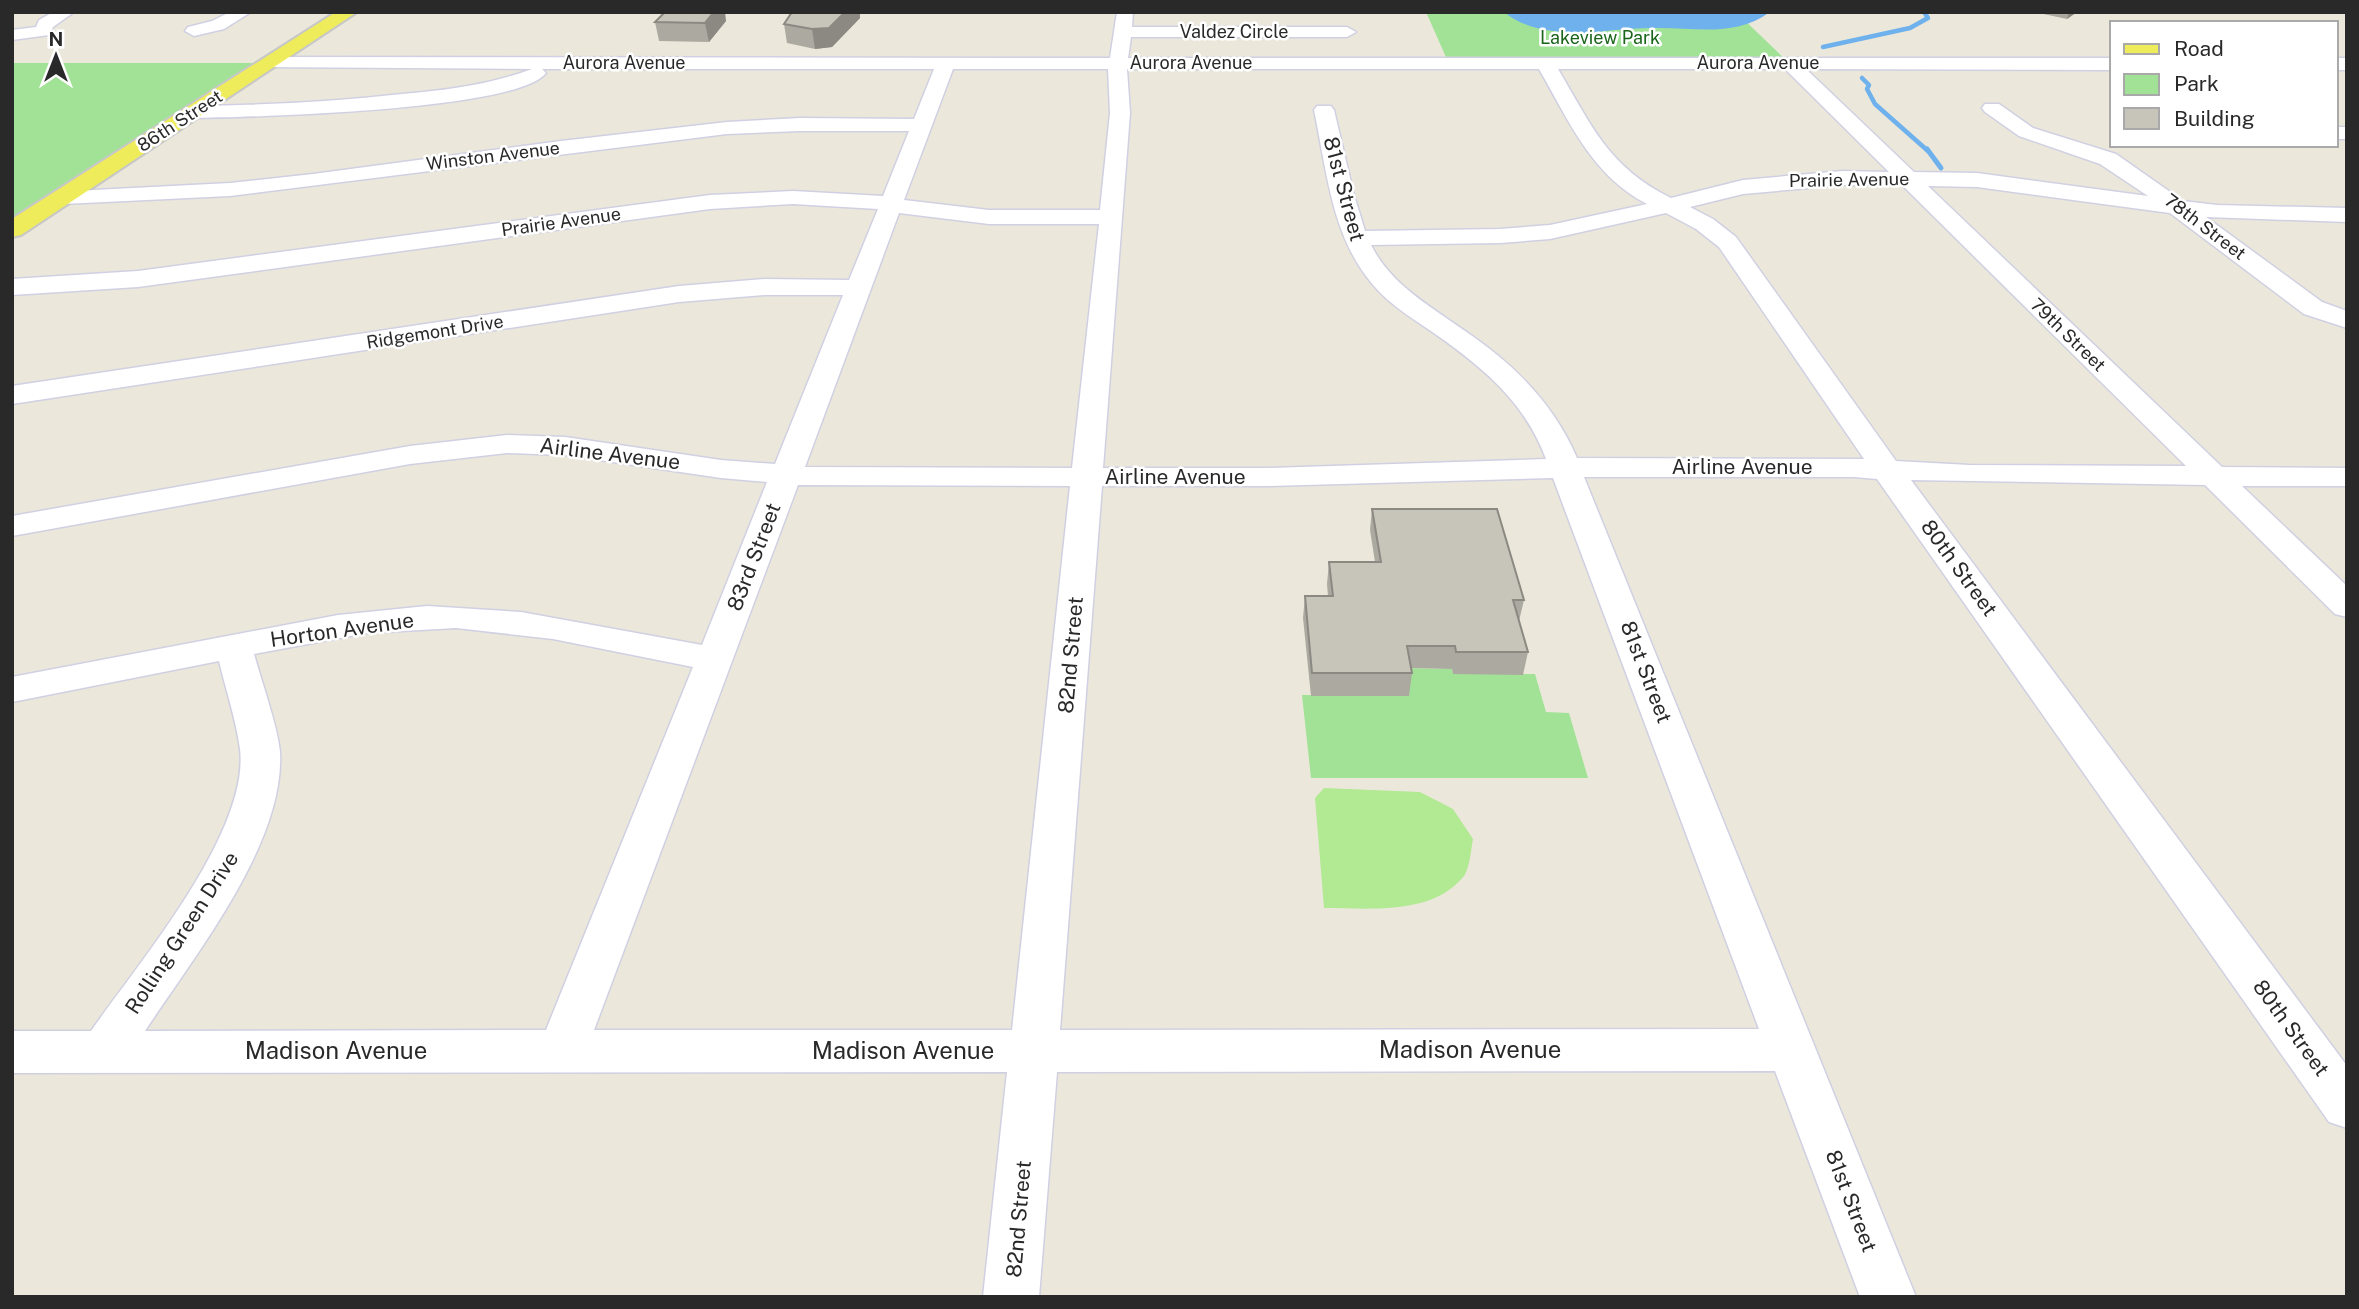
<svg xmlns="http://www.w3.org/2000/svg" width="2359" height="1309" font-family="'Public Sans',sans-serif">
<rect width="100%" height="100%" fill="#ebe8db"/>
<g fill="#a1e297">
<path d="M 1426,12 L 1736,12 L 1789,63 L 1449,64 Z"/>
<path d="M 12,63 L 253,63 L 12,217 Z"/>
<path d="M 1404,668 L 1452,669 L 1453,674 L 1535,674 L 1546,712 L 1569,713 L 1588,778 L 1311,778 L 1302,695 L 1409,696 Z"/>
</g>
<path fill="#b2e993" d="M 1324,788 L 1420,792 L 1453,809 L 1473,839 C 1471,849 1470,867 1464,876 C 1432,916 1369,908 1324,908 L 1315,798 Z"/>
<path fill="#6eb1ed" d="M 1504,12 L 1770,12 C 1735,37 1699,28 1659,28 C 1636,28 1611,30 1589,33 L 1584,38 L 1579,37 L 1581,33 C 1554,32 1526,30 1504,12 Z"/>
<g fill="none" stroke-linecap="round" stroke-linejoin="round">
<g stroke="#6eb1ed" stroke-width="4.5">
<path d="M 1823,47 L 1910,28 L 1928,18 L 1924,12"/>
<path d="M 1862,78 L 1869,85 L 1867,89 L 1875,104 L 1928,151"/>
</g>
<path stroke="#6eb1ed" stroke-width="5" d="M 1927,149 L 1941,168"/>
<defs>
<g id="minor">
<path d="M 53,12 L 74,12 L 53,27 L 49,35 L 12,40 L 12,30 L 36,27 L 39,20 Z"/>
<path d="M 230,12 L 251,12 L 224,29 L 194,36 L 185,31 L 188,27 L 212,21 Z"/>
<path d="M 1117,12 L 1133,12 L 1132,27 L 1347,27 L 1356,32 L 1347,37 L 1131,37 L 1128,58 L 2112,58 L 2112,70 L 1806,69 L 1914,172 L 1977,173 L 2148,196 L 2100,164 L 2019,136 L 1985,112 L 1982,108 L 1985,104 L 1999,104 L 2033,128 L 2116,154 L 2183,201 L 2217,205 L 2347,208 L 2347,222 L 2206,217 L 2322,302 L 2347,311 L 2347,328 L 2304,314 L 2170,213 L 1977,187 L 1928,186 L 2222,467 L 2347,468 L 2347,486 L 2242,486 L 2347,586 L 2347,617 L 2335,614 L 2205,485 L 1911,480 L 2347,1066 L 2347,1128 L 2329,1122 L 1877,479 L 1854,477 L 1584,477 L 1916,1297 L 1860,1297 L 1775,1071 L 1057,1072 L 1039,1297 L 983,1297 L 1007,1072 L 12,1073 L 12,1031 L 91,1031 C 138,964 250,832 240,749 C 236,720 226,690 219,661 L 12,702 L 12,677 L 338,615 L 427,606 L 521,612 L 702,645 L 767,482 L 721,478 L 565,455 L 507,453 L 410,464 L 12,536 L 12,516 L 410,446 L 507,435 L 565,437 L 721,460 L 775,464 L 843,295 L 765,295 L 679,302 L 12,404 L 12,386 L 679,286 L 765,279 L 849,280 L 878,209 L 793,204 L 710,209 L 138,287 L 12,295 L 12,279 L 138,271 L 710,195 L 793,191 L 883,196 L 909,131 L 800,131 L 727,134 L 230,196 L 63,204 L 55,202 L 52,197 L 55,192 L 230,183 L 313,174 L 561,141 L 727,122 L 800,118 L 914,119 L 934,69 L 542,69 L 546,73 C 517,111 250,117 194,118 L 187,116 L 184,112 L 187,108 L 194,106 C 263,105 333,102 402,94 C 447,90 489,85 532,69 L 262,67 L 260,63 L 269,57 L 1110,58 ZM 953,69 L 1108,69 L 1110,113 L 1100,210 L 989,210 L 904,200 ZM 1127,69 L 1539,69 C 1569,121 1592,176 1647,204 L 1550,225 L 1500,229 L 1365,231 L 1354,195 L 1334,110 L 1331,106 L 1317,106 L 1314,110 C 1326,167 1331,229 1366,276 C 1383,300 1407,315 1431,331 C 1481,366 1524,400 1546,459 L 1268,468 L 1103,468 L 1130,113 ZM 1558,69 L 1785,69 L 1889,172 L 1842,171 L 1743,180 L 1671,198 C 1608,167 1592,126 1558,69 ZM 1842,185 L 1902,185 L 2186,466 L 1969,465 L 1896,461 L 1736,237 L 1713,219 L 1690,207 L 1743,194 ZM 899,213 L 989,224 L 1099,224 L 1072,468 L 805,467 ZM 1666,213 L 1696,229 L 1719,247 L 1864,459 L 1577,458 C 1554,404 1514,364 1465,331 C 1430,306 1391,285 1371,245 L 1500,243 L 1550,239 ZM 1553,478 L 1759,1029 L 1060,1030 L 1102,486 L 1268,486 ZM 798,485 L 1070,486 L 1012,1030 L 594,1030 ZM 456,628 L 553,639 L 693,667 L 546,1030 L 145,1031 C 194,956 285,844 280,752 C 278,727 261,680 254,654 L 367,633 Z"/>
<rect x="2336" y="58" width="11" height="12"/>
<rect x="2336" y="127" width="11" height="12"/>
</g>
<path id="major" d="M 336,12 L 357,12 L 21,235 L 12,237 L 12,219 Z"/>
</defs>
<use href="#minor" stroke="#d0d0e2" stroke-width="3"/>
<use href="#major" stroke="#c7c7c7" stroke-width="4"/>
<use href="#minor" fill="#fff" fill-rule="evenodd"/>
<use href="#major" fill="#efec5c" fill-rule="evenodd"/>
</g>
<g fill="#aba9a0">
<path d="M 2034,12 L 2077,12 L 2067,19 Z"/>
<path d="M 860,18 L 832,47 L 815,49 L 787,43 L 784,24 Z"/>
<path d="M 726,21 L 709,42 L 659,41 L 655,22 Z"/>
<path d="M 1372,509 L 1524,600 L 1519,621 L 1528,652 L 1523,675 L 1453,674 L 1452,669 L 1411,668 L 1412,673 L 1409,696 L 1311,696 L 1303,618 L 1305,596 L 1328,596 L 1327,584 L 1329,562 L 1375,562 L 1370,530 Z"/>
</g>
<g fill="#8b8982">
<path d="M 714,12 L 725,12 L 726,21 L 709,42 L 705,23 Z"/>
<path d="M 845,12 L 860,12 L 860,18 L 832,47 L 815,49 L 812,29 Z"/>
<path d="M 2069,12 L 2077,12 L 2067,19 Z"/>
</g>
<g fill="#c7c4ba" stroke="#8b8982" stroke-width="2">
<path d="M 665,12 L 714,12 L 705,23 L 655,22 Z"/>
<path d="M 792,12 L 845,12 L 829,28 L 812,29 L 784,24 Z"/>
<path d="M 1372,509 L 1497,509 L 1524,600 L 1513,600 L 1528,652 L 1456,652 L 1455,646 L 1407,646 L 1412,673 L 1312,673 L 1305,596 L 1333,596 L 1329,562 L 1381,562 Z"/>
</g>
<g text-anchor="middle" stroke-width="5" stroke-linejoin="round" paint-order="stroke">
<g font-size="18" fill="#292929" stroke="#fff">
<text x="1234" y="38">Valdez Circle</text>
<text x="624" y="69">Aurora Avenue</text>
<text x="1191" y="69">Aurora Avenue</text>
<text x="1758" y="69">Aurora Avenue</text>
<text transform="translate(180 121) rotate(-33)" y="6">86th Street</text>
<text transform="translate(493 156) rotate(-7)" y="6">Winston Avenue</text>
<text transform="translate(1849 180) rotate(-1)" y="6">Prairie Avenue</text>
<text transform="translate(561 222) rotate(-8)" y="6">Prairie Avenue</text>
<text transform="translate(2205 227) rotate(37)" y="6">78th Street</text>
<text transform="translate(435 332) rotate(-9)" y="6">Ridgemont Drive</text>
<text transform="translate(2068 335) rotate(44)" y="6">79th Street</text>
</g>
<g font-size="18" fill="#1a651a" stroke="#fff">
<text x="1600" y="44">Lakeview Park</text>
</g>
<g font-size="21" fill="#292929" stroke="#fff">
<text transform="translate(1344 189) rotate(75)" y="7">81st Street</text>
<text transform="translate(610 454) rotate(7)" y="7">Airline Avenue</text>
<text x="1742" y="474">Airline Avenue</text>
<text x="1175" y="484">Airline Avenue</text>
<text transform="translate(754 557) rotate(-69)" y="7">83rd Street</text>
<text transform="translate(1959 568) rotate(54)" y="7">80th Street</text>
<text transform="translate(342 630) rotate(-8)" y="7">Horton Avenue</text>
<text transform="translate(1071 655) rotate(-85)" y="7">82nd Street</text>
<text transform="translate(1646 672) rotate(69)" y="7">81st Street</text>
<text transform="translate(182 933) rotate(-57)" y="7">Rolling Green Drive</text>
<text transform="translate(2291 1028) rotate(54)" y="7">80th Street</text>
<text transform="translate(1851 1201) rotate(69)" y="7">81st Street</text>
<text transform="translate(1019 1219) rotate(-85)" y="7">82nd Street</text>
</g>
<g font-size="24" fill="#292929" stroke="#fff">
<text x="1470" y="1058">Madison Avenue</text>
<text x="336" y="1059">Madison Avenue</text>
<text x="903" y="1059">Madison Avenue</text>
</g>
</g>
<rect width="2359" height="1309" fill="none" stroke="#292929" stroke-width="28"/>
<rect x="2110" y="21" width="228" height="126" fill="#ffffff" stroke="#a9a9a9" stroke-width="2"/>
<rect x="2124" y="44" width="35" height="10" fill="#efec5c" stroke="#a9a9a9" stroke-width="2"/>
<text x="2174" y="56" font-size="21" fill="#292929">Road</text>
<rect x="2124" y="74" width="35" height="21" fill="#a1e297" stroke="#a9a9a9" stroke-width="2"/>
<text x="2174" y="91" font-size="21" fill="#292929">Park</text>
<rect x="2124" y="108" width="35" height="21" fill="#c7c4ba" stroke="#a9a9a9" stroke-width="2"/>
<text x="2174" y="126" font-size="21" fill="#292929">Building</text>
<g transform="translate(56 56)" stroke="#ffffff" stroke-width="5" paint-order="stroke">
<path d="M0-5L12 26L0 18L-12 26Z" fill="#292929"/>
<text y="-10" font-size="19" font-weight="bold" text-anchor="middle" fill="#292929">N</text>
</g>
</svg>
